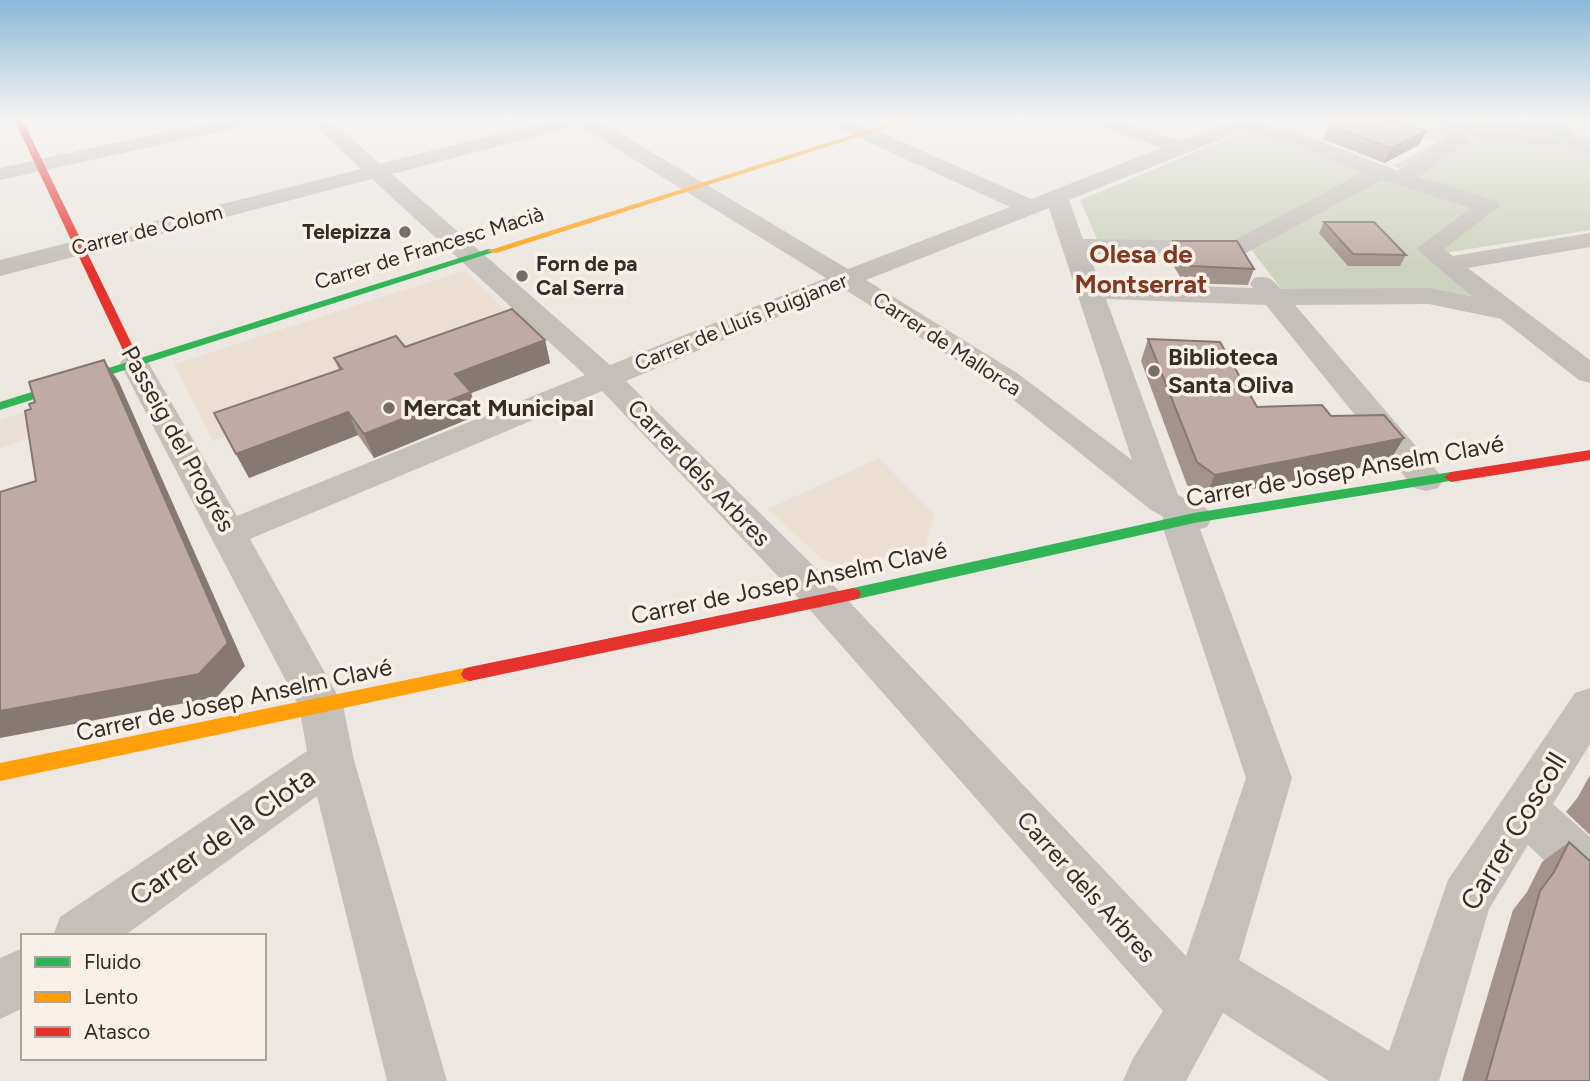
<svg xmlns="http://www.w3.org/2000/svg" width="1590" height="1081" font-family="Figtree,sans-serif">
<rect width="100%" height="100%" fill="#ece7e1"/>
<path fill="#cdd2bc" d="M 1422,119 L 1590,119 L 1590,230 L 1444,253 L 1518,311 L 1284,292 L 1250,248 L 1101,248 L 1080,200 L 1251,129 L 1436,183 L 1392,166 L 1438,142 L 1400,129 Z"/>
<g fill="#eadfd1">
<path d="M 464,271 L 525,329 L 213,441 L 174,364 Z"/>
<path d="M 46,405 L 48,432 L 0,448 L 0,420 Z"/>
<path d="M 879,458 L 934,514 L 925,549 L 841,565 L 822,559 L 768,509 Z"/>
</g>
<path fill="#9ebebd" d="M 1471,119 L 1564,119 L 1573,138 L 1505,128 Z"/>
<g fill="none" stroke-linecap="round" stroke-linejoin="round">
<g fill="#c5bfba" fill-rule="evenodd">
<path d="M 225,119 L 261,119 L 251,125 L 0,180 L 0,168 Z"/>
<path d="M 308,119 L 329,119 L 380,164 L 555,119 L 596,119 L 848,269 L 1010,207 L 827,123 L 824,119 L 850,119 L 1031,199 L 1161,148 L 1092,123 L 1089,119 L 1117,119 L 1180,141 L 1238,119 L 1265,119 L 1262,123 L 1297,132 L 1398,171 L 1446,140 L 1441,119 L 1461,119 L 1461,121 L 1590,141 L 1590,153 L 1465,134 L 1467,142 L 1464,146 L 1418,177 L 1497,201 L 1500,206 L 1444,249 L 1453,256 L 1590,233 L 1590,247 L 1468,268 L 1590,360 L 1590,383 L 1579,380 L 1501,319 L 1429,304 L 1295,305 L 1438,472 L 1443,480 L 1438,488 L 1426,491 L 1414,488 L 1266,305 L 1106,299 L 1178,495 L 1207,509 L 1212,518 L 1207,527 L 1200,529 L 1292,778 L 1239,960 L 1389,1051 L 1448,880 L 1575,693 L 1590,688 L 1590,744 L 1553,804 L 1590,837 L 1590,894 L 1572,887 L 1528,845 L 1489,909 L 1439,1081 L 1329,1081 L 1223,1013 L 1186,1081 L 1123,1081 L 1132,1060 L 1163,1011 L 810,610 L 602,391 L 250,539 L 343,705 L 354,760 L 447,1081 L 387,1081 L 317,796 L 124,936 L 53,936 L 60,917 L 307,751 L 299,706 L 120,363 L 125,357 L 135,354 L 145,357 L 237,516 L 585,375 L 372,179 L 0,276 L 0,260 L 361,169 ZM 578,125 L 826,278 L 610,365 L 392,174 ZM 1244,130 L 1283,140 L 1362,173 L 1233,241 L 1083,239 L 1069,200 ZM 1382,180 L 1471,208 L 1416,249 L 1473,297 L 1429,288 L 1281,289 C 1272,279 1268,275 1254,278 L 1250,284 L 1253,288 L 1100,283 L 1089,254 L 1237,255 L 1246,253 ZM 1049,208 L 1132,460 L 1017,373 L 866,280 ZM 844,289 L 995,385 L 1151,510 L 1164,517 L 1161,522 L 1246,778 L 1186,956 L 838,590 L 626,381 Z"/>
<path d="M 23,948 L 23,1008 L 0,1019 L 0,958 Z"/>
</g>
<g fill="#30b455" fill-rule="evenodd">
<path d="M 488,249 L 497,251 L 0,410 L 0,402 Z"/>
<path d="M 1451,472 L 1458,477 L 1456,480 L 1194,523 L 853,600 L 847,598 L 845,594 L 847,590 L 853,588 L 1194,513 Z"/>
</g>
<g fill="#ff9f0a" fill-rule="evenodd">
<path d="M 902,119 L 914,119 L 496,253 L 487,251 Z"/>
<path d="M 470,667 L 476,669 L 479,674 L 476,679 L 470,681 L 0,781 L 0,763 Z"/>
</g>
<g fill="#e5322d" fill-rule="evenodd">
<path d="M 14,119 L 22,119 L 141,363 L 139,366 L 131,366 L 129,363 Z"/>
<path d="M 1590,450 L 1590,460 L 1451,482 L 1444,477 L 1451,472 Z"/>
<path d="M 853,588 L 859,590 L 861,594 L 859,598 L 853,600 L 470,681 L 464,679 L 461,674 L 464,669 L 470,667 Z"/>
</g>
</g>
<g fill="#a4938c">
<path d="M 1329,125 L 1426,131 L 1419,145 L 1384,163 L 1323,139 Z"/>
<path d="M 1324,222 L 1406,255 L 1400,266 L 1348,266 L 1319,233 Z"/>
<path d="M 1173,241 L 1254,269 L 1248,285 L 1184,283 L 1168,257 Z"/>
<path d="M 1148,339 L 1257,407 L 1331,416 L 1389,462 L 1205,498 L 1187,485 L 1141,361 Z"/>
<path d="M 545,340 L 550,363 L 471,393 L 478,415 L 374,458 L 358,435 L 249,478 L 236,454 L 339,370 L 334,358 L 405,347 Z"/>
<path d="M 1590,775 L 1590,835 L 1566,812 L 1578,797 Z"/>
<path d="M 1569,842 L 1590,1081 L 1462,1081 L 1513,910 L 1527,892 L 1542,862 Z"/>
</g>
<g fill="#867872">
<path d="M 1426,131 L 1419,145 L 1384,163 L 1391,148 Z"/>
<path d="M 545,340 L 550,363 L 471,393 L 478,415 L 374,458 L 364,434 L 455,374 Z"/>
<path d="M 104,360 L 119,382 L 245,666 L 217,697 L 0,738 L 0,711 Z"/>
<path d="M 348,412 L 358,435 L 249,478 L 236,454 Z"/>
<path d="M 1404,438 L 1389,462 L 1205,498 L 1215,475 Z"/>
</g>
<g fill="#bfaba3" stroke="#867872" stroke-width="2">
<path d="M 1342,119 L 1386,119 L 1426,131 L 1391,148 L 1329,125 Z"/>
<path d="M 1324,222 L 1374,222 L 1406,255 L 1353,254 Z"/>
<path d="M 1173,241 L 1237,241 L 1254,269 L 1190,266 Z"/>
<path d="M 512,309 L 545,340 L 455,374 L 471,392 L 364,434 L 348,412 L 236,454 L 214,413 L 342,369 L 334,358 L 396,336 L 405,347 Z"/>
<path d="M 1148,339 L 1220,342 L 1257,407 L 1322,405 L 1331,416 L 1384,415 L 1404,438 L 1215,475 L 1197,462 Z"/>
<path d="M 104,360 L 228,643 L 199,674 L 0,711 L 0,492 L 36,481 L 25,411 L 31,409 L 29,404 L 35,402 L 29,382 Z"/>
<path d="M 1569,842 L 1590,861 L 1590,1081 L 1486,1081 L 1540,891 L 1554,872 Z"/>
</g>
<linearGradient id="sky" x2="0" y2="1"><stop stop-color="#8ab8d7"/><stop offset="0.44" stop-color="#f6f4f2"/><stop offset="1" stop-color="#f6f4f2" stop-opacity="0"/></linearGradient>
<rect width="1590" height="270" fill="url(#sky)"/>
<g fill="#766d69" stroke="#f9f1e8" stroke-width="2.5">
<circle cx="405" cy="232" r="7"/>
<circle cx="522" cy="276" r="7"/>
<circle cx="1154" cy="371" r="7"/>
<circle cx="389" cy="408" r="7"/>
</g>
<g text-anchor="middle" stroke-width="7" stroke-linejoin="round" paint-order="stroke">
<g font-size="21" fill="#362c28" stroke="#f9f1e8">
<text transform="translate(147 230) rotate(-14)" y="7">Carrer de Colom</text>
<text transform="translate(429 248) rotate(-17)" y="7">Carrer de Francesc Macià</text>
<text transform="translate(741 322) rotate(-22)" y="7">Carrer de Lluís Puigjaner</text>
<text transform="translate(947 344) rotate(33)" y="7">Carrer de Mallorca</text>
</g>
<g font-size="21" font-weight="bold" fill="#362c28" stroke="#f9f1e8" text-anchor="end">
<text x="391" y="239">Telepizza</text>
<text x="536" y="271" text-anchor="start">Forn de pa<tspan x="536" dy="24">Cal Serra</tspan></text>
</g>
<g font-size="24" font-weight="bold" fill="#362c28" stroke="#f9f1e8" text-anchor="start">
<text x="1168" y="365">Biblioteca<tspan x="1168" dy="28">Santa Oliva</tspan></text>
<text x="403" y="416">Mercat Municipal</text>
</g>
<g font-size="24" fill="#362c28" stroke="#f9f1e8">
<text transform="translate(178 439) rotate(61)" y="8">Passeig del Progrés</text>
<text transform="translate(1345 471) rotate(-10)" y="8">Carrer de Josep Anselm Clavé</text>
<text transform="translate(699 473) rotate(46)" y="8">Carrer dels Arbres</text>
<text transform="translate(789 583) rotate(-12)" y="8">Carrer de Josep Anselm Clavé</text>
<text transform="translate(234 700) rotate(-12)" y="8">Carrer de Josep Anselm Clavé</text>
<text transform="translate(1086 887) rotate(48)" y="8">Carrer dels Arbres</text>
</g>
<g font-size="26" font-weight="bold" fill="#823924" stroke="#f9f1e8">
<text x="1141" y="263">Olesa de<tspan x="1141" dy="30">Montserrat</tspan></text>
</g>
<g font-size="28" fill="#362c28" stroke="#f9f1e8">
<text transform="translate(1513 831) rotate(-59)" y="10">Carrer Coscoll</text>
<text transform="translate(222 836) rotate(-35)" y="10">Carrer de la Clota</text>
</g>
</g>
<rect x="21" y="934" width="245" height="126" fill="#f9f1e8" stroke="#aba29b" stroke-width="2"/>
<rect x="35" y="957" width="35" height="10" fill="#30b455" stroke="#aba29b" stroke-width="2"/>
<text x="84" y="969" font-size="21" fill="#362c28">Fluido</text>
<rect x="35" y="992" width="35" height="10" fill="#ff9f0a" stroke="#aba29b" stroke-width="2"/>
<text x="84" y="1004" font-size="21" fill="#362c28">Lento</text>
<rect x="35" y="1027" width="35" height="10" fill="#e5322d" stroke="#aba29b" stroke-width="2"/>
<text x="84" y="1039" font-size="21" fill="#362c28">Atasco</text>
</svg>
